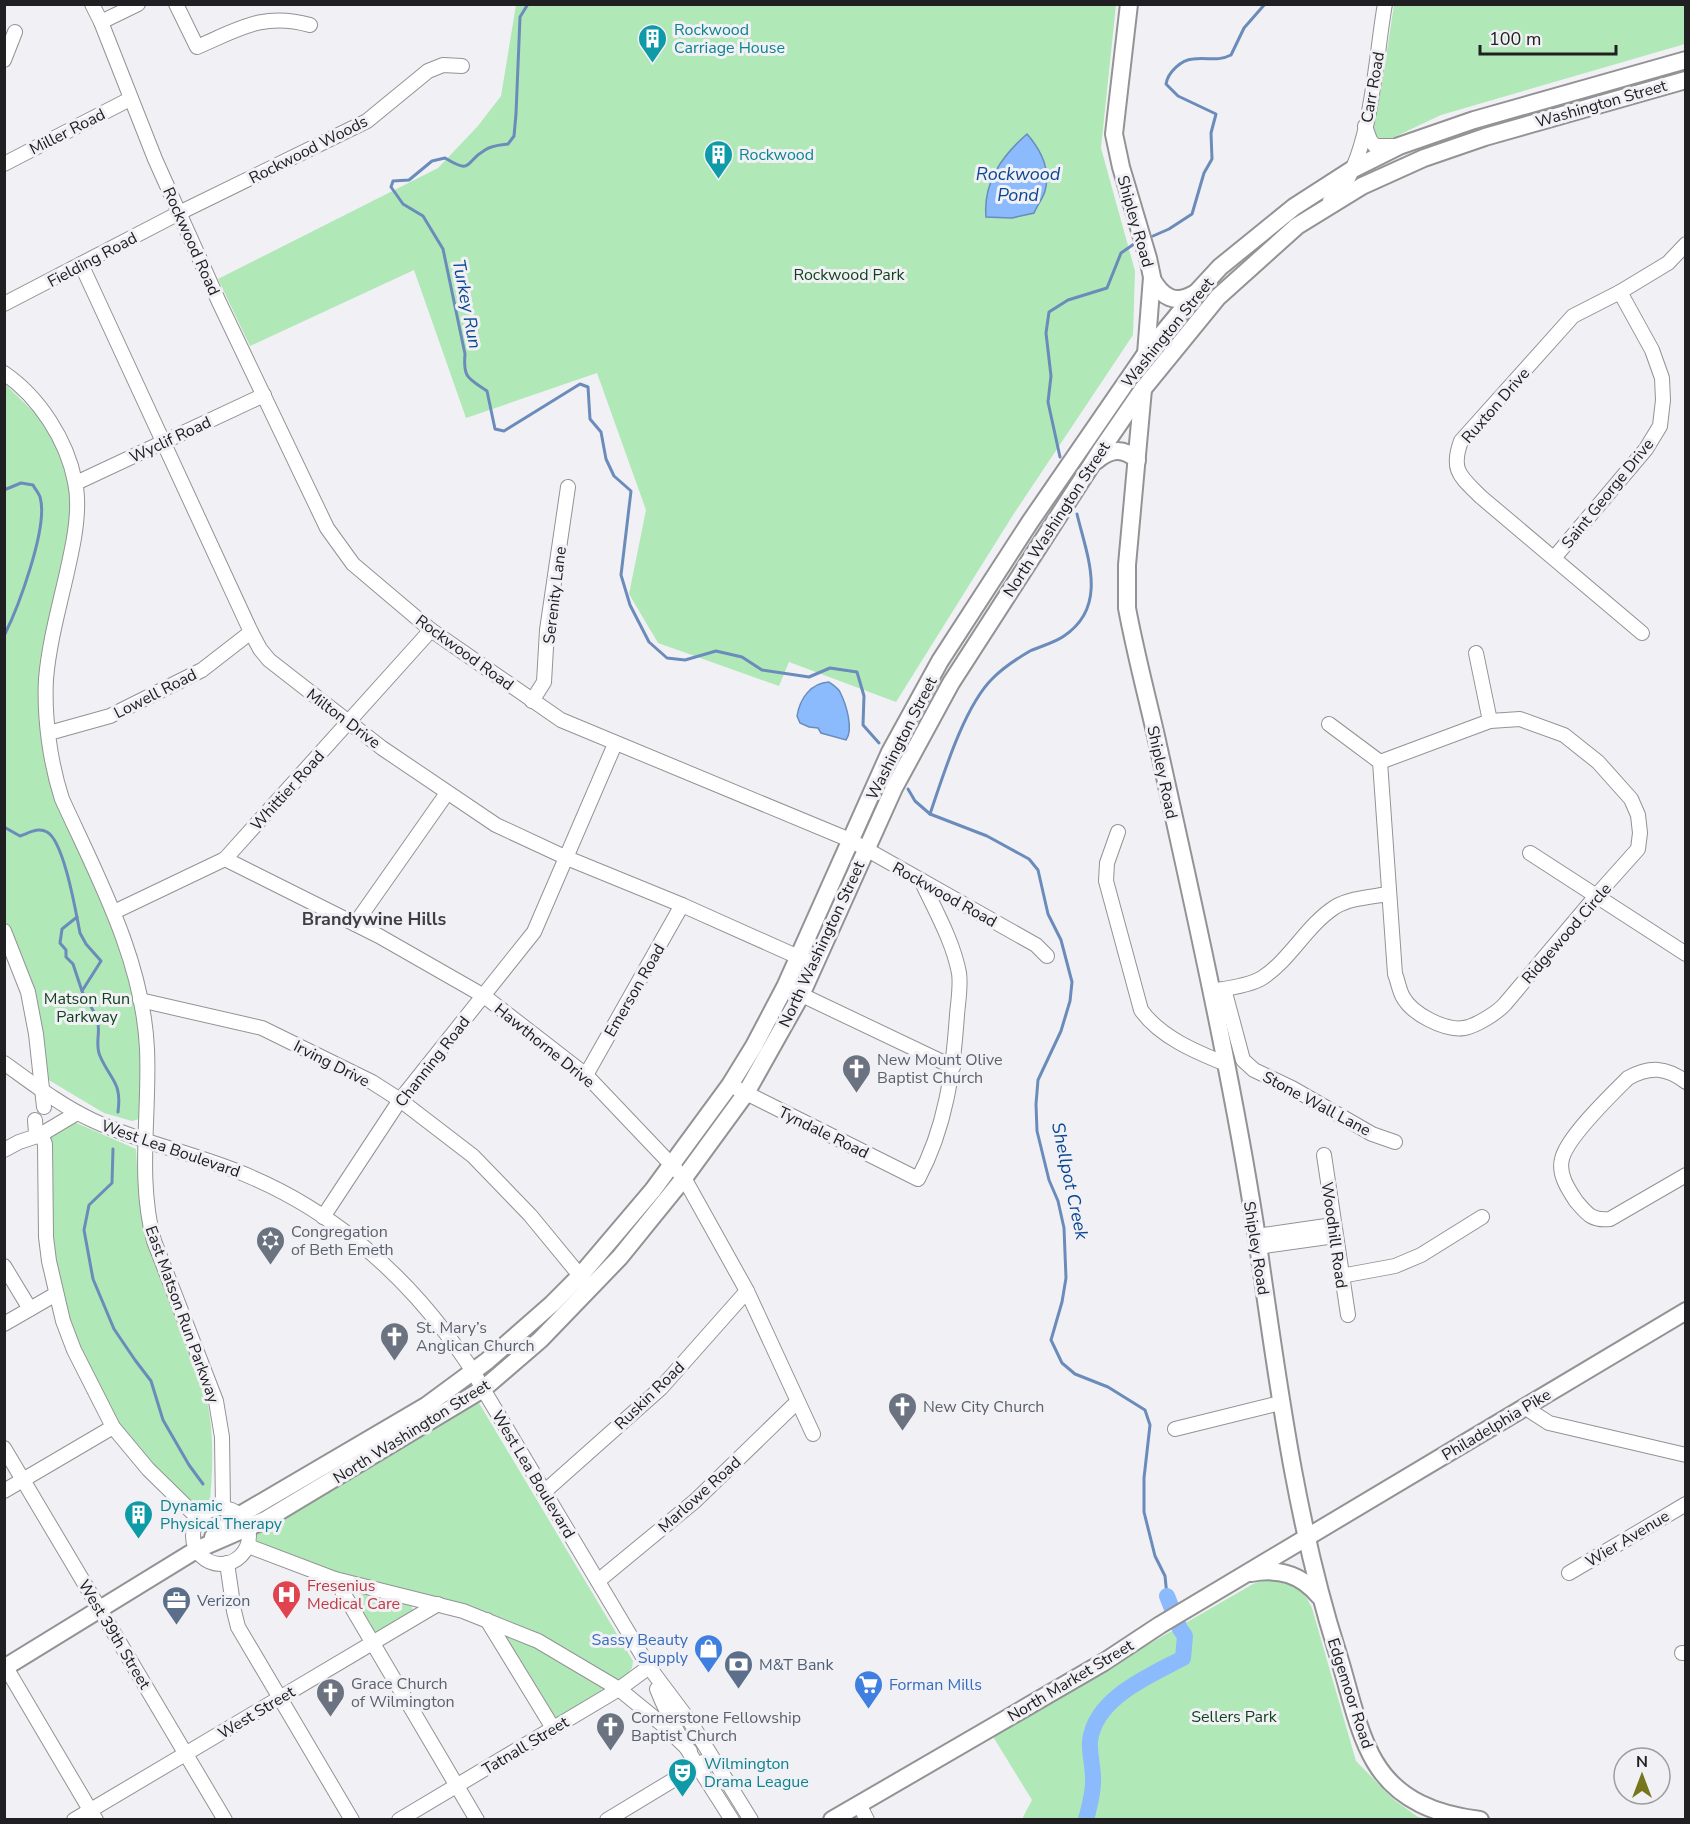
<svg xmlns="http://www.w3.org/2000/svg" width="1690" height="1824" font-family="'Nunito Sans',sans-serif">
<rect width="100%" height="100%" fill="#f1f1f5"/>
<g fill="#b0e8b7">
<path d="M 516,5 L 1116,5 L 1101,148 L 1135,271 L 1133,335 L 1013,515 L 896,702 L 789,662 L 779,686 L 658,643 L 629,594 L 646,510 L 597,373 L 466,418 L 414,270 L 250,346 L 218,279 L 438,168 L 477,127 L 501,96 Z"/>
<path d="M 1394,5 L 1685,5 L 1685,44 L 1441,115 L 1386,141 L 1380,141 L 1375,138 L 1372,126 L 1381,90 Z"/>
<path d="M 4,383 L 58,436 L 76,483 L 46,682 L 62,799 L 132,964 L 147,1117 L 132,1121 L 104,1113 L 47,1079 L 5,931 Z"/>
<path d="M 72,1121 L 136,1149 C 138,1217 163,1281 185,1344 C 192,1362 203,1381 207,1400 C 214,1434 213,1466 210,1501 L 200,1508 L 185,1501 L 117,1425 L 84,1370 L 50,1268 L 45,1144 L 51,1133 Z"/>
<path d="M 476,1398 L 633,1661 L 632,1668 L 622,1680 L 611,1680 L 583,1661 L 392,1590 L 271,1551 L 257,1541 L 256,1529 Z"/>
<path d="M 1266,1579 C 1291,1581 1301,1585 1312,1608 L 1356,1761 L 1393,1799 L 1418,1817 L 1429,1819 L 1022,1819 L 1032,1800 L 992,1735 L 1253,1584 Z"/>
<path d="M 362,1594 L 411,1605 L 413,1610 L 375,1633 L 357,1603 Z"/>
<path d="M 508,1634 L 536,1646 L 600,1684 L 603,1688 L 602,1693 L 555,1719 L 505,1644 Z"/>
</g>
<g fill="#8bbafd" stroke="#6b8cbb" stroke-width="1.5">
<path d="M 1027,134 C 1041,150 1051,169 1045,191 C 1043,198 1037,206 1034,213 L 1012,218 L 986,217 C 983,182 1002,156 1027,134 Z"/>
<path d="M 829,682 C 833,685 838,688 840,692 C 846,704 854,729 846,740 L 821,733 L 818,728 L 809,727 L 800,723 L 797,716 C 800,698 811,683 829,682 Z"/>
</g>
<g fill="none" stroke-linecap="round" stroke-linejoin="round">
<g stroke="#6b8cbb" stroke-width="3">
<path d="M 528,4 L 520,17 L 516,114 L 514,136 L 508,144 C 500,145 492,145 485,150 C 464,162 473,175 445,158 L 432,161 L 409,180 L 393,181 L 391,187 L 403,204 L 423,216 L 443,249 L 465,354 C 463,378 468,378 487,391 L 495,429 L 504,431 L 580,384 L 588,387 L 590,419 L 601,432 L 606,459 L 614,476 L 631,491 L 621,575 L 630,605 L 649,642 L 667,658 L 685,660 L 716,651 L 742,657 L 762,670 L 809,677 L 830,668 L 857,672 L 864,696 L 863,725 L 879,743"/>
<path d="M 1307,4 L 1314,4"/>
<path d="M 1153,236 L 1169,229 L 1192,214 L 1204,173 L 1212,159 L 1211,133 L 1216,114 L 1178,96 L 1166,84 C 1168,72 1181,60 1193,59 C 1208,57 1217,62 1231,55 L 1244,28 L 1265,4"/>
<path d="M 1060,457 L 1048,402 L 1051,376 L 1046,333 L 1049,312 L 1068,300 L 1107,288 L 1121,253 L 1134,244"/>
<path d="M 4,490 L 21,483 L 33,485 C 35,489 39,493 40,497 C 49,526 18,608 4,636"/>
<path d="M 1077,514 C 1087,556 1109,606 1064,636 C 1054,643 1041,646 1030,651 C 1018,658 1003,668 993,678 C 964,706 943,776 930,814 L 987,836 L 1029,859 L 1038,870 L 1048,914 L 1061,940 L 1072,982 L 1070,1001 L 1061,1031 L 1038,1080 L 1036,1104 L 1037,1131 L 1049,1180 L 1058,1201 L 1064,1228 L 1066,1278 L 1062,1302 L 1051,1340 L 1062,1363 L 1075,1374 L 1108,1387 L 1145,1410 L 1150,1425 L 1144,1478 L 1144,1512 L 1155,1556 L 1165,1576 L 1167,1596"/>
<path d="M 908,789 L 915,801 L 930,814"/>
<path d="M 4,827 L 20,836 C 29,833 38,827 47,832 C 64,841 76,913 80,933 L 86,944 L 101,961 L 82,991 C 87,1003 97,1012 98,1024 C 100,1035 95,1045 100,1056 C 111,1081 122,1082 118,1112"/>
<path d="M 77,917 L 62,929 L 60,943 L 66,950 L 66,957 L 73,964 L 82,991"/>
<path d="M 113,1149 L 112,1183 L 89,1205 L 84,1230 L 93,1279 L 114,1329 L 135,1360 L 151,1381 L 163,1420 L 189,1465 L 203,1484"/>
</g>
<path stroke="#8bbafd" stroke-width="16" d="M 1086,1820 C 1089,1807 1094,1792 1093,1778 C 1093,1766 1089,1753 1090,1741 C 1095,1698 1149,1676 1183,1658 L 1185,1636 L 1180,1629 L 1167,1596"/>
<defs>
<g id="minor">
<path d="M 92,4 L 101,22 L 155,159 L 219,302 L 327,528 L 353,564 L 431,630 L 561,720 L 850,840 L 1036,945 L 1047,956"/>
<path d="M 176,4 L 197,47 C 239,29 263,12 310,25"/>
<path d="M 101,22 L 138,4"/>
<path d="M 4,60 L 15,32"/>
<path d="M 1365,126 L 1370,140 L 1375,146 L 1398,146"/>
<path d="M 4,164 L 130,99"/>
<path d="M 1330,201 C 1372,167 1375,57 1385,4"/>
<path d="M 81,264 L 251,632 L 260,649 L 269,660 L 382,748 L 496,825 L 567,858 L 682,905 L 814,964"/>
<path d="M 4,304 L 179,213 L 367,121 L 428,71 L 443,65 L 462,66"/>
<path d="M 4,373 C 39,397 67,440 75,482 C 79,500 77,520 74,538 C 66,585 50,632 46,679 C 44,718 50,762 62,799 C 98,878 143,960 147,1049 C 150,1112 137,1179 154,1241 L 216,1401 L 222,1437 L 223,1507"/>
<path d="M 76,483 L 264,395"/>
<path d="M 1554,558 L 1646,449 L 1660,426 L 1663,400 L 1662,378 L 1652,350 L 1620,292"/>
<path d="M 1642,633 L 1481,497 C 1461,477 1450,471 1461,441 L 1573,316 L 1620,292 L 1668,263 L 1686,244"/>
<path d="M 1476,653 L 1490,721"/>
<path d="M 532,701 L 544,682 L 547,630 L 568,487"/>
<path d="M 1329,724 L 1380,762 L 1490,721 L 1520,719 L 1564,735 L 1598,762 L 1631,799 L 1638,815 L 1640,833 L 1638,849 L 1596,896 L 1505,1004 C 1497,1013 1476,1026 1464,1028 C 1445,1031 1412,1014 1403,997 C 1399,990 1398,981 1395,974 L 1380,762"/>
<path d="M 49,733 L 110,716 L 202,670 L 251,632"/>
<path d="M 1118,832 L 1107,863 L 1106,881 L 1141,1010 C 1160,1037 1196,1052 1226,1064"/>
<path d="M 1530,853 L 1686,954"/>
<path d="M 225,859 L 379,936 L 484,996 L 586,1075 L 684,1178 L 747,1291 L 813,1434"/>
<path d="M 114,912 L 225,859 L 431,630"/>
<path d="M 355,924 L 447,793"/>
<path d="M 4,931 L 28,992 L 36,1034 L 44,1107"/>
<path d="M 785,987 L 953,1067"/>
<path d="M 1224,989 L 1243,1060 L 1254,1070 L 1292,1088 L 1372,1134 L 1395,1142"/>
<path d="M 1217,990 C 1231,988 1251,985 1262,978 C 1291,959 1306,926 1335,907 C 1350,898 1371,897 1388,894"/>
<path d="M 140,1000 L 262,1028 L 372,1082 L 400,1100 L 473,1156 L 530,1215 L 586,1283"/>
<path d="M 4,1063 C 32,1083 60,1105 92,1120 C 143,1144 199,1154 251,1177 C 328,1210 394,1265 445,1332 C 459,1350 472,1368 483,1389 L 649,1667 L 691,1723 L 751,1820"/>
<path d="M 586,1075 L 682,905"/>
<path d="M 1686,1082 C 1666,1067 1650,1066 1628,1078 C 1611,1095 1567,1137 1562,1159 C 1558,1174 1568,1189 1576,1201 C 1587,1214 1592,1221 1610,1219 L 1686,1175"/>
<path d="M 730,1085 L 918,1179 C 946,1127 953,1072 957,1015 C 958,1002 961,986 959,973 C 953,941 935,910 921,880"/>
<path d="M 35,1120 L 36,1133 L 43,1139 L 45,1144 L 46,1237 L 49,1261 L 63,1321 L 74,1350 L 113,1427 L 148,1469 L 198,1518"/>
<path d="M 4,1150 L 19,1142 L 40,1135 L 77,1113"/>
<path d="M 1324,1155 L 1348,1315"/>
<path d="M 323,1217 L 400,1100 L 534,932 L 615,744"/>
<path d="M 1256,1236 L 1333,1225"/>
<path d="M 1258,1247 L 1335,1236"/>
<path d="M 4,1266 L 30,1309"/>
<path d="M 1341,1276 L 1395,1266 L 1421,1255 L 1482,1217"/>
<path d="M 4,1324 L 56,1294"/>
<path d="M 1524,1407 L 1549,1423 L 1686,1455"/>
<path d="M 1175,1429 L 1280,1403"/>
<path d="M 4,1448 L 225,1820"/>
<path d="M 4,1491 L 113,1427"/>
<path d="M 544,1492 L 661,1388 L 747,1291"/>
<circle cx="221" cy="1536" r="28"/>
<path d="M 248,1546 L 335,1579 L 463,1611 L 538,1641 L 619,1689 L 663,1725 L 690,1751"/>
<path d="M 227,1563 L 234,1611 L 238,1627 L 352,1820"/>
<path d="M 1569,1573 L 1686,1504"/>
<path d="M 335,1579 L 477,1820"/>
<path d="M 598,1581 L 695,1501 L 797,1402"/>
<path d="M 487,1620 L 553,1728"/>
<path d="M 1682,1653 L 1686,1653"/>
<path d="M 4,1664 L 96,1820"/>
<path d="M 657,1689 C 675,1735 706,1778 732,1820"/>
<path d="M 859,1804 L 867,1820"/>
<path d="M 74,1820 L 438,1604"/>
<path d="M 399,1820 L 619,1689 L 649,1667"/>
<path d="M 607,1820 L 703,1762"/>
</g>
<g id="major">
<path d="M 1129,4 L 1114,134 L 1121,167 L 1148,258 L 1152,277 L 1146,354"/>
<path d="M 1152,279 C 1162,297 1175,305 1194,294"/>
<path d="M 1143,389 L 1127,565 L 1127,608 C 1135,651 1146,693 1156,736 C 1180,845 1205,954 1226,1063 C 1238,1124 1249,1184 1258,1245 C 1278,1382 1295,1518 1337,1651 C 1348,1685 1357,1732 1375,1762 C 1398,1801 1438,1815 1480,1820"/>
<path d="M 1096,461 C 1110,449 1123,447 1137,460"/>
<path d="M 213,1537 L 240,1515 L 426,1406 L 487,1361 L 552,1304 L 580,1276 L 653,1190 L 730,1085 L 754,1046 L 785,987 L 890,752 L 940,661 L 1030,522 L 1147,352 L 1196,293 L 1220,267 L 1294,207 L 1353,169 L 1399,146 L 1474,120 L 1686,60"/>
<path d="M 1251,1573 C 1279,1568 1301,1574 1319,1596"/>
<path d="M 4,1668 L 196,1550 L 265,1520 L 483,1389 L 540,1340 L 620,1257 L 684,1178 L 746,1093 L 801,995 L 894,788 L 951,683 L 1101,450 L 1143,389 L 1218,297 L 1297,226 L 1362,186 L 1424,158 L 1485,137 L 1686,80"/>
<path d="M 832,1820 L 1104,1662 L 1160,1625 L 1686,1311"/>
</g>
</defs>
<use href="#minor" stroke="#939396" stroke-width="16"/>
<use href="#major" stroke="#939396" stroke-width="20"/>
<use href="#minor" stroke="#fff" stroke-width="14"/>
<use href="#major" stroke="#fff" stroke-width="16"/>
</g>
<defs>
<symbol id="building-pin" viewBox="-11 -11 22 30"><path d="M0 17L-7.5 6A9.5 9.5 0 1 1 7.5 6Z" fill="#0f9aa8" stroke="#f1f1f5"/><path d="M-4-6H4V6H1V3H-1V6H-4ZM-2.5-4.3h1.7v1.8h-1.7ZM.8-4.3h1.7v1.8H.8ZM-2.5-1h1.7V.8h-1.7ZM.8-1h1.7V.8H.8Z" fill="#fff"/></symbol>
<symbol id="church-pin" viewBox="-11 -11 22 30"><path d="M0 17L-7.5 6A9.5 9.5 0 1 1 7.5 6Z" fill="#6b7280" stroke="#f1f1f5"/><path d="M-1.2-6h2.4v3.5h3.3v2.4h-3.3V6h-2.4V-.1h-3.3v-2.4h3.3Z" fill="#fff"/></symbol>
<symbol id="synagogue-pin" viewBox="-11 -11 22 30"><path d="M0 17L-7.5 6A9.5 9.5 0 1 1 7.5 6Z" fill="#6b7280" stroke="#f1f1f5"/><path d="M0-6.5L5.6 3.2H-5.6ZM0 6.5L5.6-3.2H-5.6Z" fill="#fff"/></symbol>
<symbol id="hospital-pin" viewBox="-11 -11 22 30"><path d="M0 17L-7.5 6A9.5 9.5 0 1 1 7.5 6Z" fill="#e0444e" stroke="#f1f1f5"/><path d="M-5-5h3v3.5h4V-5h3V5h-3V1.5h-4V5h-3Z" fill="#fff"/></symbol>
<symbol id="office-pin" viewBox="-11 -11 22 30"><path d="M0 17L-7.5 6A9.5 9.5 0 1 1 7.5 6Z" fill="#5c6f8a" stroke="#f1f1f5"/><path d="M-6-3h4V-5.5h4V-3h4V5H-6ZM-1-4.5V-3h2v-1.5ZM-6 0V1H6V0Z" fill="#fff"/></symbol>
<symbol id="shop-pin" viewBox="-11 -11 22 30"><path d="M0 17L-7.5 6A9.5 9.5 0 1 1 7.5 6Z" fill="#3f7fe0" stroke="#f1f1f5"/><path d="M-5-2.5h2.3a2.7 3.5 0 0 1 5.4 0H5L5.5 6h-11ZM-1.5-2.5h3a1.5 2.3 0 0 0-3 0Z" fill="#fff"/></symbol>
<symbol id="bank-pin" viewBox="-11 -11 22 30"><path d="M0 17L-7.5 6A9.5 9.5 0 1 1 7.5 6Z" fill="#5c6f8a" stroke="#f1f1f5"/><path d="M-6-4H6V4H-6ZM0-2.3a2.3 2.3 0 1 0 0 4.6a2.3 2.3 0 1 0 0-4.6Z" fill="#fff"/></symbol>
<symbol id="supermarket-pin" viewBox="-11 -11 22 30"><path d="M0 17L-7.5 6A9.5 9.5 0 1 1 7.5 6Z" fill="#3f7fe0" stroke="#f1f1f5"/><path d="M-6-5.5h2.5l.6 2H6L4.5 2H-2.5L-4.4-4H-6ZM-1.5 3.2a1.3 1.3 0 1 0 .1 0ZM3 3.2a1.3 1.3 0 1 0 .1 0Z" fill="#fff"/></symbol>
<symbol id="theatre-pin" viewBox="-11 -11 22 30"><path d="M0 17L-7.5 6A9.5 9.5 0 1 1 7.5 6Z" fill="#0f9aa8" stroke="#f1f1f5"/><path d="M-5-5.5Q0-4 5-5.5V0Q5 5 0 6Q-5 5-5 0ZM-3.3-2.5H-1v1.5H-3.3ZM1-2.5H3.3v1.5H1ZM-2.8 1Q0 5.5 2.8 1Z" fill="#fff"/></symbol>
</defs>
<g fill-rule="evenodd">
<use href="#building-pin" x="636" y="22" width="33" height="45"/>
<use href="#building-pin" x="702" y="138" width="33" height="45"/>
<use href="#church-pin" x="840" y="1052" width="33" height="45"/>
<use href="#synagogue-pin" x="254" y="1224" width="33" height="45"/>
<use href="#church-pin" x="378" y="1320" width="33" height="45"/>
<use href="#church-pin" x="886" y="1390" width="33" height="45"/>
<use href="#building-pin" x="122" y="1498" width="33" height="45"/>
<use href="#hospital-pin" x="270" y="1578" width="33" height="45"/>
<use href="#office-pin" x="160" y="1584" width="33" height="45"/>
<use href="#shop-pin" x="692" y="1632" width="33" height="45"/>
<use href="#bank-pin" x="722" y="1648" width="33" height="45"/>
<use href="#supermarket-pin" x="852" y="1668" width="33" height="45"/>
<use href="#church-pin" x="314" y="1676" width="33" height="45"/>
<use href="#church-pin" x="594" y="1710" width="33" height="45"/>
<use href="#theatre-pin" x="666" y="1756" width="33" height="45"/>
</g>
<g text-anchor="middle" stroke-width="6" stroke-linejoin="round" paint-order="stroke">
<g font-size="16" fill="#0d838f" stroke="#f1f1f5" text-anchor="start">
<text x="674" y="35">Rockwood<tspan x="674" dy="18">Carriage House</tspan></text>
<text x="739" y="160">Rockwood</text>
<text x="160" y="1511">Dynamic<tspan x="160" dy="18">Physical Therapy</tspan></text>
<text x="704" y="1769">Wilmington<tspan x="704" dy="18">Drama League</tspan></text>
</g>
<g font-size="16" fill="#202022" stroke="#f1f1f5">
<text transform="translate(1372 87) rotate(-80)" y="6">Carr Road</text>
<text transform="translate(1601 103) rotate(-16)" y="6">Washington Street</text>
<text transform="translate(67 131) rotate(-27)" y="6">Miller Road</text>
<text transform="translate(308 149) rotate(-27)" y="6">Rockwood Woods</text>
<text transform="translate(1136 221) rotate(74)" y="6">Shipley Road</text>
<text transform="translate(192 241) rotate(66)" y="6">Rockwood Road</text>
<text transform="translate(92 259) rotate(-28)" y="6">Fielding Road</text>
<text transform="translate(1167 332) rotate(-51)" y="6">Washington Street</text>
<text transform="translate(1495 405) rotate(-49)" y="6">Ruxton Drive</text>
<text transform="translate(170 439) rotate(-25)" y="6">Wyclif Road</text>
<text transform="translate(1607 493) rotate(-51)" y="6">Saint George Drive</text>
<text transform="translate(1056 519) rotate(-57)" y="6">North Washington Street</text>
<text transform="translate(554 595) rotate(-83)" y="6">Serenity Lane</text>
<text transform="translate(465 652) rotate(36)" y="6">Rockwood Road</text>
<text transform="translate(155 693) rotate(-27)" y="6">Lowell Road</text>
<text transform="translate(344 718) rotate(37)" y="6">Milton Drive</text>
<text transform="translate(901 738) rotate(-63)" y="6">Washington Street</text>
<text transform="translate(1163 772) rotate(78)" y="6">Shipley Road</text>
<text transform="translate(287 790) rotate(-48)" y="6">Whittier Road</text>
<text transform="translate(945 894) rotate(29)" y="6">Rockwood Road</text>
<text transform="translate(1566 933) rotate(-49)" y="6">Ridgewood Circle</text>
<text transform="translate(821 944) rotate(-65)" y="6">North Washington Street</text>
<text transform="translate(634 990) rotate(-60)" y="6">Emerson Road</text>
<text transform="translate(545 1045) rotate(39)" y="6">Hawthorne Drive</text>
<text transform="translate(432 1061) rotate(-52)" y="6">Channing Road</text>
<text transform="translate(332 1063) rotate(27)" y="6">Irving Drive</text>
<text transform="translate(1317 1103) rotate(28)" y="6">Stone Wall Lane</text>
<text transform="translate(824 1132) rotate(26)" y="6">Tyndale Road</text>
<text transform="translate(171 1148) rotate(19)" y="6">West Lea Boulevard</text>
<text transform="translate(1335 1235) rotate(82)" y="6">Woodhill Road</text>
<text transform="translate(1257 1248) rotate(81)" y="6">Shipley Road</text>
<text transform="translate(183 1314) rotate(70)" y="6">East Matson Run Parkway</text>
<text transform="translate(649 1395) rotate(-44)" y="6">Ruskin Road</text>
<text transform="translate(1496 1424) rotate(-31)" y="6">Philadelphia Pike</text>
<text transform="translate(411 1431) rotate(-32)" y="6">North Washington Street</text>
<text transform="translate(534 1474) rotate(59)" y="6">West Lea Boulevard</text>
<text transform="translate(699 1494) rotate(-42)" y="6">Marlowe Road</text>
<text transform="translate(1627 1538) rotate(-31)" y="6">Wier Avenue</text>
<text transform="translate(115 1634) rotate(59)" y="6">West 39th Street</text>
<text transform="translate(1070 1680) rotate(-31)" y="6">North Market Street</text>
<text transform="translate(1351 1693) rotate(72)" y="6">Edgemoor Road</text>
<text transform="translate(256 1712) rotate(-31)" y="6">West Street</text>
<text transform="translate(525 1745) rotate(-31)" y="6">Tatnall Street</text>
</g>
<g font-size="16" fill="#10421c" stroke="#f1f1f5">
<text x="849" y="280">Rockwood Park</text>
<text x="87" y="1004">Matson Run<tspan x="87" dy="18">Parkway</tspan></text>
<text x="1234" y="1722">Sellers Park</text>
</g>
<g font-size="16" fill="#5b616d" stroke="#f1f1f5" text-anchor="start">
<text x="877" y="1065">New Mount Olive<tspan x="877" dy="18">Baptist Church</tspan></text>
<text x="291" y="1237">Congregation<tspan x="291" dy="18">of Beth Emeth</tspan></text>
<text x="416" y="1333">St. Mary’s<tspan x="416" dy="18">Anglican Church</tspan></text>
<text x="923" y="1412">New City Church</text>
<text x="351" y="1689">Grace Church<tspan x="351" dy="18">of Wilmington</tspan></text>
<text x="631" y="1723">Cornerstone Fellowship<tspan x="631" dy="18">Baptist Church</tspan></text>
</g>
<g font-size="16" fill="#be3a42" stroke="#f1f1f5" text-anchor="start">
<text x="307" y="1591">Fresenius<tspan x="307" dy="18">Medical Care</tspan></text>
</g>
<g font-size="16" fill="#4e5e75" stroke="#f1f1f5" text-anchor="start">
<text x="197" y="1606">Verizon</text>
<text x="759" y="1670">M&amp;T Bank</text>
</g>
<g font-size="16" fill="#366cbe" stroke="#f1f1f5" text-anchor="end">
<text x="688" y="1645">Sassy Beauty<tspan x="688" dy="18">Supply</tspan></text>
<text x="889" y="1690" text-anchor="start">Forman Mills</text>
</g>
<g font-size="18" font-style="italic" fill="#094793" stroke="#f1f1f5">
<text x="1018" y="180">Rockwood<tspan x="1018" dy="21">Pond</tspan></text>
<text transform="translate(467 304) rotate(79)" y="6">Turkey Run</text>
<text transform="translate(1070 1181) rotate(78)" y="6">Shellpot Creek</text>
</g>
<g font-size="18" font-weight="bold" fill="#3f3f42" stroke="#f1f1f5">
<text x="374" y="925">Brandywine Hills</text>
</g>
</g>
<rect width="1690" height="1824" fill="none" stroke="#202022" stroke-width="12"/>
<g transform="translate(1642 1776)"><circle r="28" fill="#f1f1f5" stroke="#9d9da1" stroke-width="1.5"/>
<path d="M0-4.5L10 22L0 15L-10 22Z" fill="#78761c"/>
<text y="-9" font-size="16" font-weight="bold" text-anchor="middle" fill="#202022">N</text>
</g>
<path d="M1480 45v9h136v-9" fill="none" stroke="#202022" stroke-width="3"/>
<text x="1489" y="45" font-size="18" fill="#202022" stroke="#f1f1f5" stroke-width="4.5" paint-order="stroke">100 m</text>
</svg>
